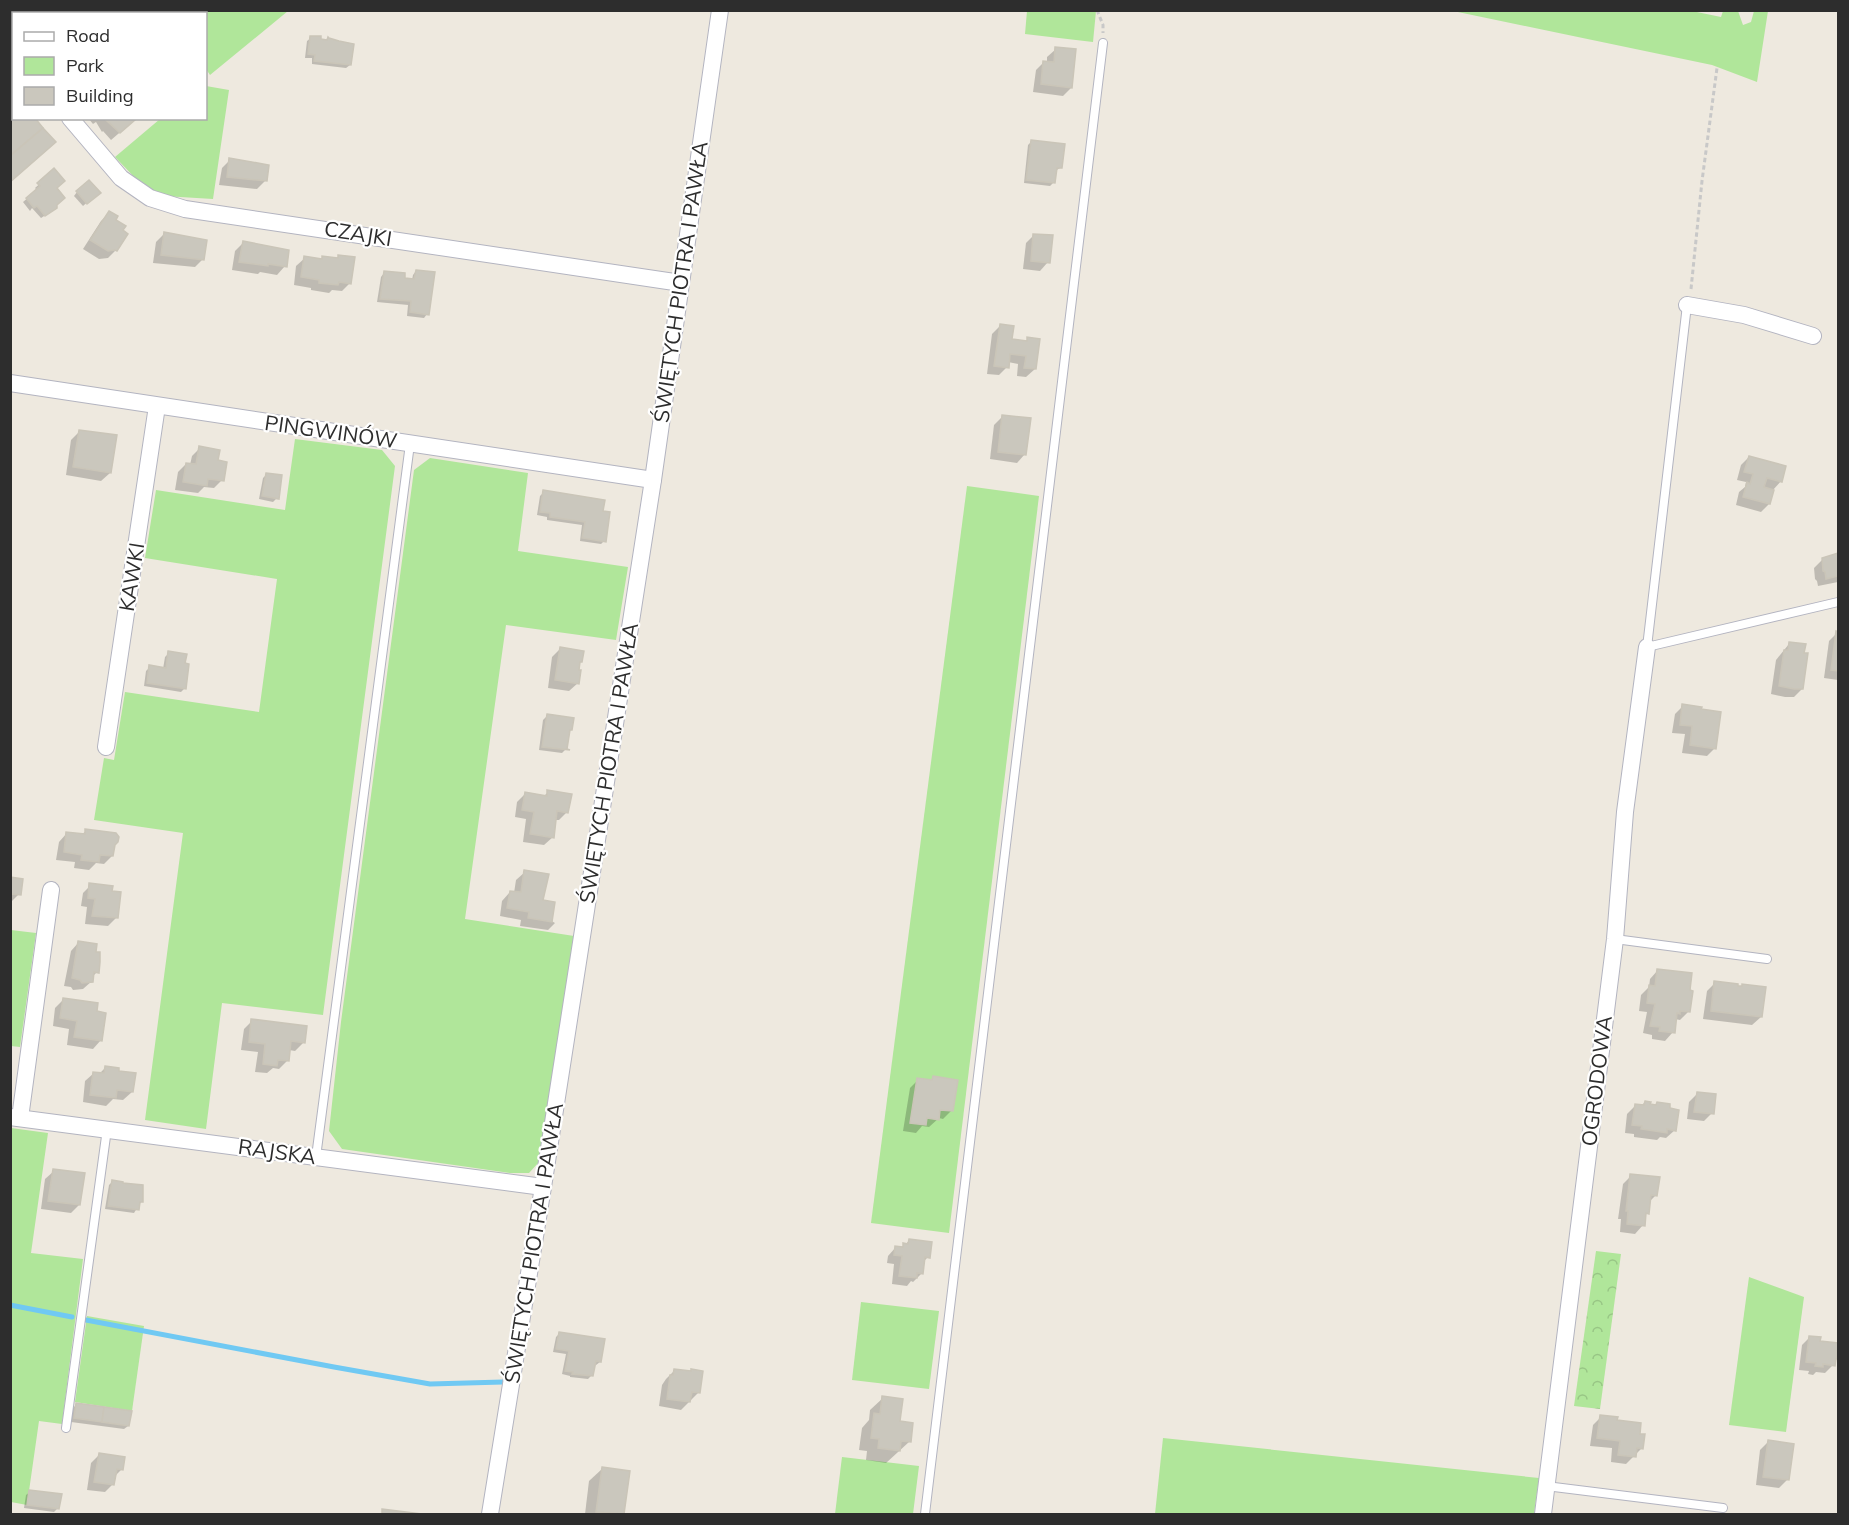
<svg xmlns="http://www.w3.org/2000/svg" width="1849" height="1525" font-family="Mulish,sans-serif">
<defs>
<pattern id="forest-crowns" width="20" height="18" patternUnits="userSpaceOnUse" patternTransform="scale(1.5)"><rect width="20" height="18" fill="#b0e69a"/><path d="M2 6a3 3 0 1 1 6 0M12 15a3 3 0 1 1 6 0" fill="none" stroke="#98c685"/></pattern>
</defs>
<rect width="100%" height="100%" fill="#eee9df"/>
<g fill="#b0e69a">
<path d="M 157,11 L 288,11 L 210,75 L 206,69 L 206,14 L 160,13 Z"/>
<path d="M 1027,11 L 1096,11 L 1093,42 L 1025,34 Z"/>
<path d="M 1692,11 L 1721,17 L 1723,11 L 1738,11 L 1743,25 L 1751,22 L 1754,11 L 1768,11 L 1757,82 L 1712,65 L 1453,11 Z"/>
<path d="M 206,86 L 229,90 L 213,199 L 164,196 L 140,183 L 115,157 L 160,119 L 206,118 Z"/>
<path d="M 295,439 L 382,450 L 395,466 L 323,1015 L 222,1003 L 206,1129 L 145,1120 L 183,833 L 94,820 L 104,758 L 114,760 L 125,692 L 259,712 L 277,579 L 145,558 L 156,490 L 285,510 Z"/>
<path d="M 430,458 L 528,473 L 518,551 L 628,567 L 616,640 L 506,625 L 465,919 L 574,936 L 539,1162 L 529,1173 L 510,1173 L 342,1149 L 329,1131 L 341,1022 L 414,470 Z"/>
<path d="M 967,486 L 1039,496 L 949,1233 L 871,1223 Z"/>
<path d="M 11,930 L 36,933 L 20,1047 L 11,1046 Z"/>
<path d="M 11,1128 L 48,1133 L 31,1253 L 83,1259 L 62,1424 L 39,1421 L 27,1505 L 11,1502 Z"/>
<path d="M 1749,1277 L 1804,1297 L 1786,1432 L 1729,1425 Z"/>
<path d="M 861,1302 L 939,1311 L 929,1389 L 852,1380 Z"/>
<path d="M 87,1316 L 144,1326 L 132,1411 L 75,1402 Z"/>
<path d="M 1163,1438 L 1539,1478 L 1534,1514 L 1155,1514 Z"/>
<path d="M 842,1457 L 919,1466 L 913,1514 L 835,1514 Z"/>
</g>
<path fill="url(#forest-crowns)" d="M 1596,1251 L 1621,1254 L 1600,1409 L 1574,1406 Z"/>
<g fill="#0003">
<path d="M 311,38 L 350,65 L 346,68 L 312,64 L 312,58 L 305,58 L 307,41 Z"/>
<path d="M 1056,49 L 1071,88 L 1063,96 L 1033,92 L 1036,70 L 1044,62 L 1047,63 L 1047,57 Z"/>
<path d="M 88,118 L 132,118 L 125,128 L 111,140 L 103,131 L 102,132 L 96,122 L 93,124 Z"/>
<path d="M 1032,141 L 1060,168 L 1055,171 L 1053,183 L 1050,186 L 1024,183 L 1028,145 Z"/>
<path d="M 230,160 L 266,180 L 257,189 L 219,185 L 222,168 Z"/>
<path d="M 54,171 L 55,188 L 52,211 L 41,218 L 32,208 L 30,211 L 23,202 L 37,190 L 35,188 Z"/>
<path d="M 77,192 L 98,193 L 83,206 L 74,196 Z"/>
<path d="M 109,213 L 114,220 L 116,250 L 108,258 L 99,259 L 83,249 L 101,221 Z"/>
<path d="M 165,233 L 203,259 L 195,267 L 153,263 L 156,242 Z"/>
<path d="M 1034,235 L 1048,262 L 1040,271 L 1023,269 L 1026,243 Z"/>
<path d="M 243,243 L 285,266 L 277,275 L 260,272 L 258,274 L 232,270 L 235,251 Z"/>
<path d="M 339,256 L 350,283 L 342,291 L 332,290 L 329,293 L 311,290 L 311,288 L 294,285 L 296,266 L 305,258 L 320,260 L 323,258 L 335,260 Z"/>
<path d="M 416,271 L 427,314 L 424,318 L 407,316 L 408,305 L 377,302 L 381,277 L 384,273 L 412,280 L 413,275 Z"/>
<path d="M 1000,326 L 1011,340 L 1025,342 L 1028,339 L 1035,369 L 1026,377 L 1017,376 L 1018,364 L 1008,362 L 1007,367 L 999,375 L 987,374 L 992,334 Z"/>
<path d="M 1003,416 L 1025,454 L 1017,463 L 990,459 L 994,425 Z"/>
<path d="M 80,431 L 110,473 L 101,481 L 66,475 L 71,440 Z"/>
<path d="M 200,448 L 217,462 L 222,480 L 214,488 L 204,487 L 198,493 L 175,490 L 178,472 L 186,464 L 190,465 L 192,456 Z"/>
<path d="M 1749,457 L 1781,481 L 1773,490 L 1769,504 L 1761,512 L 1736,505 L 1739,492 L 1745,487 L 1746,482 L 1737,480 L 1741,465 Z"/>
<path d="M 267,474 L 277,498 L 273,502 L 259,499 L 263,478 Z"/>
<path d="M 544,492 L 602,512 L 604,541 L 601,544 L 580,541 L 582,525 L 547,520 L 547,517 L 537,515 L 540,496 Z"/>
<path d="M 1838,555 L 1838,582 L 1818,586 L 1817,581 L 1815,579 L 1814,568 L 1823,559 Z"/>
<path d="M 1837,633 L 1838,633 L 1838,680 L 1824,678 L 1829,641 Z"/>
<path d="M 1789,644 L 1803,654 L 1802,689 L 1794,697 L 1785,697 L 1771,694 L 1776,660 Z"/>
<path d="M 560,649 L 581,661 L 578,664 L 578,683 L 569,691 L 548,688 L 552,657 Z"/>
<path d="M 169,653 L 185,688 L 181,692 L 144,686 L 146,671 L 150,667 L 163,669 L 165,657 Z"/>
<path d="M 1683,706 L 1715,748 L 1707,756 L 1682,753 L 1685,734 L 1672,733 L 1675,714 Z"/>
<path d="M 547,716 L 571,730 L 568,732 L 566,749 L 562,753 L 539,750 L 543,720 Z"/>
<path d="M 548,792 L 567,812 L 559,820 L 554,820 L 553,837 L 544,845 L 523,842 L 526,819 L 515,817 L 517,802 L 525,794 L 543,797 Z"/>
<path d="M 86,831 L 113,845 L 112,856 L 104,864 L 96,863 L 89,870 L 74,868 L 75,862 L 56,860 L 59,842 L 67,833 L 81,835 Z"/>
<path d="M 525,872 L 550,920 L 555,923 L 548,930 L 520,926 L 521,920 L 500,916 L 502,901 L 510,892 L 514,893 L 516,880 Z"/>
<path d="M 10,878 L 19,894 L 11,902 L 10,902 Z"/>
<path d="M 91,885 L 116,918 L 108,926 L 85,924 L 87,907 L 81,906 L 83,893 Z"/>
<path d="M 79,942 L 95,953 L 97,972 L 92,977 L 92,981 L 83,989 L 73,990 L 71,987 L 64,986 L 71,951 Z"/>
<path d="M 1658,970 L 1688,1012 L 1680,1020 L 1675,1019 L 1673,1032 L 1665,1041 L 1652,1039 L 1652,1035 L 1643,1033 L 1647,1012 L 1639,1011 L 1641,995 L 1649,987 L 1650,979 Z"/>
<path d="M 1715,983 L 1761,1017 L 1752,1025 L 1703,1019 L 1707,991 Z"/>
<path d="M 63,1000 L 96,1012 L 101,1040 L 93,1049 L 67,1045 L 69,1029 L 53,1026 L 55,1008 Z"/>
<path d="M 252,1021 L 304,1042 L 295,1051 L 289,1050 L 287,1061 L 279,1069 L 273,1068 L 267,1073 L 255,1072 L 258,1052 L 241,1050 L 244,1029 Z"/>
<path d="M 106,1067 L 117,1072 L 132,1092 L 123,1100 L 113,1099 L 106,1106 L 83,1102 L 85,1081 L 94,1073 L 99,1074 Z"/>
<path d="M 933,1078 L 951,1111 L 943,1119 L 939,1118 L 929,1127 L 922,1126 L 916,1133 L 903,1131 L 910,1088 L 918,1080 L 930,1081 Z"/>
<path d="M 1697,1094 L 1712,1113 L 1704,1121 L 1687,1119 L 1689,1102 Z"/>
<path d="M 1645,1102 L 1675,1130 L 1666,1138 L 1660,1137 L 1657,1140 L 1634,1137 L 1634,1134 L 1625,1133 L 1627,1114 L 1635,1106 L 1641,1106 Z"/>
<path d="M 54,1171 L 79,1205 L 71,1213 L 41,1209 L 45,1179 Z"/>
<path d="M 1631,1176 L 1656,1195 L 1649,1202 L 1643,1225 L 1635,1234 L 1620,1232 L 1621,1219 L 1618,1219 L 1623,1184 Z"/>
<path d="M 112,1182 L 141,1202 L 134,1213 L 105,1209 L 109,1185 Z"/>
<path d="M 909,1241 L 928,1257 L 923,1262 L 922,1273 L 913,1282 L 911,1281 L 907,1286 L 892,1284 L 894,1264 L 887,1263 L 888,1256 L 896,1247 L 901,1248 Z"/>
<path d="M 560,1333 L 600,1362 L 596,1365 L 594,1365 L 592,1375 L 588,1379 L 570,1377 L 570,1376 L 562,1374 L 566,1354 L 553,1352 L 556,1337 Z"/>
<path d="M 1810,1337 L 1833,1365 L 1825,1373 L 1816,1372 L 1813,1375 L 1808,1374 L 1809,1371 L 1799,1370 L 1802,1345 Z"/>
<path d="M 692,1370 L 698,1393 L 681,1410 L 659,1406 L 662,1385 L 666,1379 L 674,1371 L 689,1373 Z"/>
<path d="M 883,1398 L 909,1442 L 886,1463 L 866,1460 L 867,1451 L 859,1450 L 862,1428 L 869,1420 L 870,1410 Z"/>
<path d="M 76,1405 L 128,1426 L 124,1429 L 71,1422 L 73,1408 Z"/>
<path d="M 1601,1417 L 1616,1421 L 1638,1435 L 1642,1448 L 1626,1464 L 1611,1462 L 1612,1448 L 1590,1446 L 1593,1425 Z"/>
<path d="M 1768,1442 L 1788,1479 L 1779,1488 L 1756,1485 L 1760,1450 Z"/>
<path d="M 99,1455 L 122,1469 L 114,1477 L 113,1484 L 105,1492 L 87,1490 L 91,1463 Z"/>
<path d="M 602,1469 L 628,1473 L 623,1514 L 585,1514 L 589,1481 Z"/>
<path d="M 30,1492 L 58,1508 L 54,1512 L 24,1508 L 26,1495 Z"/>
</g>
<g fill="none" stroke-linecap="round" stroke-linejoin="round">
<g stroke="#70c9f3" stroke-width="5">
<path d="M 10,1305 L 72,1317"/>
<path d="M 86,1320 L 334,1367 L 430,1384 L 503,1382"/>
</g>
</g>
<g fill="#cac7bd" stroke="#cac5b8" stroke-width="1.5">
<path d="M 109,10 L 125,10 L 128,14 L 106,14 Z"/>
<path d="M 310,36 L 321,36 L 321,39 L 327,40 L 328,37 L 329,38 L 339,41 L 354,44 L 351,65 L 314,61 L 315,55 L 308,54 Z"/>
<path d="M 1055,47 L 1076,49 L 1072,88 L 1041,84 L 1043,61 L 1054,62 Z"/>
<path d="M 14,99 L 14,118 L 35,118 L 43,128 L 10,156 L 10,102 Z"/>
<path d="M 133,118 L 135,120 L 120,133 L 106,120 Z"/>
<path d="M 43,128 L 56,142 L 10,182 L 10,156 Z"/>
<path d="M 1031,140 L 1065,144 L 1062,168 L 1057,168 L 1055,183 L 1026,180 Z"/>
<path d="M 229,158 L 269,165 L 267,181 L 227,177 Z"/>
<path d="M 54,168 L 65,181 L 57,188 L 65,198 L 57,205 L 57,208 L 45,216 L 37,206 L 34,208 L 26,198 L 40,186 L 37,183 Z"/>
<path d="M 89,180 L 101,193 L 87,204 L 76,191 Z"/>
<path d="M 109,211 L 118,216 L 116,220 L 126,226 L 123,230 L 128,234 L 117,251 L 115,250 L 108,251 L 90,240 Z"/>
<path d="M 164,232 L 207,240 L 204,260 L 161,255 Z"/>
<path d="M 1033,234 L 1053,235 L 1050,263 L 1031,261 Z"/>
<path d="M 243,241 L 289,250 L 287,267 L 268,264 L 268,266 L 239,262 Z"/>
<path d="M 338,255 L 355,257 L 351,284 L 339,282 L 338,285 L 319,283 L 319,280 L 301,277 L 304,256 L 322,259 L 322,256 L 338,258 Z"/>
<path d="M 416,270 L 435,272 L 429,315 L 410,312 L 411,301 L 380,299 L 384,271 L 405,273 L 405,278 L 414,279 Z"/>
<path d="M 1000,324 L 1014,326 L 1012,339 L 1027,341 L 1027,337 L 1040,339 L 1036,369 L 1024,368 L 1026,356 L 1010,354 L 1009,368 L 994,366 Z"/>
<path d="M 1002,415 L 1031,418 L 1026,455 L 998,452 Z"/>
<path d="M 79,430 L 117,435 L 111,473 L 73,467 Z"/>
<path d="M 199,446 L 220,450 L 218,460 L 227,462 L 224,481 L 208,479 L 207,486 L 183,482 L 186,463 L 196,464 Z"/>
<path d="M 1749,456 L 1786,466 L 1782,482 L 1767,478 L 1764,487 L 1774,490 L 1770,504 L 1743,497 L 1747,482 L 1750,484 L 1753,474 L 1744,472 Z"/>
<path d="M 266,473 L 282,475 L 279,499 L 262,496 Z"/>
<path d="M 543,490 L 605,500 L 603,511 L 610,512 L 606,542 L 582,538 L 585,522 L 550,517 L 550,513 L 540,512 Z"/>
<path d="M 1838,553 L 1838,576 L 1826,579 L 1825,572 L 1823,571 L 1822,558 Z"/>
<path d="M 1836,631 L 1838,632 L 1838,671 L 1831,670 Z"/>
<path d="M 1789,642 L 1806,644 L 1804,653 L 1808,653 L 1803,689 L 1794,689 L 1779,686 L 1784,650 L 1788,650 Z"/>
<path d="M 560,647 L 584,651 L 582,662 L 580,662 L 579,670 L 581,670 L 579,684 L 555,680 Z"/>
<path d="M 168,651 L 187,654 L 185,663 L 189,664 L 186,689 L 147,683 L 149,665 L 166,668 Z"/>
<path d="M 1682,704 L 1702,707 L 1701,709 L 1721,712 L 1716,749 L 1690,745 L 1692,726 L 1680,725 Z"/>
<path d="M 547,714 L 574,718 L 572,730 L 570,730 L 567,749 L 570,750 L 542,747 Z"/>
<path d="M 547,790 L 572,794 L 568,813 L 557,811 L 554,838 L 530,834 L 534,812 L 522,810 L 525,792 L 547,796 Z"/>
<path d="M 85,829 L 116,833 L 119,837 L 118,842 L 115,845 L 113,856 L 100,855 L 99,862 L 81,860 L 82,855 L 64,852 L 66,832 L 85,834 Z"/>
<path d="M 524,870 L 549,874 L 543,900 L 555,902 L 552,922 L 528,918 L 529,912 L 507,908 L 510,891 L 521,892 Z"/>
<path d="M 10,877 L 23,879 L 21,895 L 11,894 L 10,898 Z"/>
<path d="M 89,883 L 113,886 L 112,891 L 121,892 L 118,918 L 92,916 L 95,899 L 88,898 Z"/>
<path d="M 78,941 L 97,944 L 96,952 L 100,952 L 100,962 L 99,973 L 94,972 L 93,982 L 82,983 L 80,980 L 72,978 Z"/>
<path d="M 1657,969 L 1692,973 L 1690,990 L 1693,991 L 1690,1012 L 1680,1011 L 1680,1014 L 1677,1013 L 1675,1033 L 1659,1031 L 1660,1027 L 1650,1026 L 1655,1004 L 1647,1003 L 1649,985 L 1655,986 Z"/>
<path d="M 1714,981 L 1738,984 L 1738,986 L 1742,986 L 1742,984 L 1766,987 L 1762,1017 L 1711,1011 Z"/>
<path d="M 63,998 L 98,1003 L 97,1011 L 106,1013 L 102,1041 L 74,1037 L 77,1021 L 60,1018 Z"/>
<path d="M 251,1019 L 307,1026 L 305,1043 L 291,1041 L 289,1061 L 278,1060 L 277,1066 L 263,1064 L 265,1044 L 249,1042 Z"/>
<path d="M 105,1066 L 119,1068 L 119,1071 L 136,1073 L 133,1092 L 117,1090 L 116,1098 L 90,1095 L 93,1072 L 104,1073 Z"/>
<path d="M 933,1076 L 958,1080 L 953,1111 L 940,1110 L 939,1120 L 927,1118 L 926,1125 L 910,1123 L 917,1078 L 932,1080 Z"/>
<path d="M 1697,1092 L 1716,1094 L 1714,1114 L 1694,1112 Z"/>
<path d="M 1645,1101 L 1651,1102 L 1650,1104 L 1656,1105 L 1657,1102 L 1670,1104 L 1670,1108 L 1679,1110 L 1676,1131 L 1667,1129 L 1667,1133 L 1641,1129 L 1642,1126 L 1632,1125 L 1635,1104 L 1644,1105 Z"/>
<path d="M 53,1169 L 85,1173 L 80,1205 L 48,1201 Z"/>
<path d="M 1630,1174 L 1660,1177 L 1657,1196 L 1651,1195 L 1649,1214 L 1646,1213 L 1645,1226 L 1627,1224 L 1628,1211 L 1626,1211 Z"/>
<path d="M 112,1180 L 123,1182 L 123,1183 L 143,1185 L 143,1202 L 140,1202 L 139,1210 L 108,1206 Z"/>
<path d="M 909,1239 L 932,1242 L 930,1258 L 925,1257 L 923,1274 L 917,1273 L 917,1278 L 899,1276 L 902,1256 L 894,1255 L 895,1246 L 903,1247 L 903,1243 L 908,1244 Z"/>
<path d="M 559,1332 L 605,1339 L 601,1362 L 596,1361 L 593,1376 L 572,1374 L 573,1372 L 565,1371 L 569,1351 L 556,1349 Z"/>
<path d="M 1809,1336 L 1821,1337 L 1820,1341 L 1838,1343 L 1837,1359 L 1836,1359 L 1835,1366 L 1823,1364 L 1823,1367 L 1815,1366 L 1816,1363 L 1806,1362 Z"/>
<path d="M 674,1369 L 691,1371 L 691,1369 L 703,1371 L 700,1393 L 692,1392 L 690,1402 L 667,1399 L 670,1375 L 673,1375 Z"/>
<path d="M 882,1396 L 903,1399 L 900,1421 L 913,1423 L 911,1442 L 901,1441 L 900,1451 L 878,1448 L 879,1439 L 871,1438 L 874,1413 L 880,1414 Z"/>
<path d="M 76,1403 L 104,1407 L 102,1422 L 74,1418 Z"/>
<path d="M 104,1407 L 132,1411 L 129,1426 L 102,1422 Z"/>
<path d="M 1600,1415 L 1618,1417 L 1617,1420 L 1641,1423 L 1640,1434 L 1645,1434 L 1643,1449 L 1637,1448 L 1636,1457 L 1618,1455 L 1620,1441 L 1597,1438 Z"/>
<path d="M 1768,1440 L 1794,1444 L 1789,1480 L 1763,1477 Z"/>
<path d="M 99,1453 L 125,1457 L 123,1470 L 117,1469 L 114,1485 L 94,1482 Z"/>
<path d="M 602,1467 L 630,1471 L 624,1514 L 596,1512 Z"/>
<path d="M 29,1490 L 62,1494 L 59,1509 L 27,1505 Z"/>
<path d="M 382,1509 L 422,1514 L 382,1514 Z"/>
</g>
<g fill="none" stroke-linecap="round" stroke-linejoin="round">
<defs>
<g id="service">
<path d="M 1687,305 L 1647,647 L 1838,602"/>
<path d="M 1615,939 L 1767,959"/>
<path d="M 316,1157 L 410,444"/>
<path d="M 66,1428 L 107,1129"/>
<path d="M 1546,1486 L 1723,1508"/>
<path d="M 925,1514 L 1103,43"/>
</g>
<g id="minor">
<path d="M 40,14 L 44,10"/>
<path d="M 10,39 L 14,37"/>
<path d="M 10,53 L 14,55"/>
<path d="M 70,118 L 121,178 L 150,198 L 185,209 L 681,283"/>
<path d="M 1687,305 L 1744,315 L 1813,336"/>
<path d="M 10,383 L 653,480"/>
<path d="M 106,747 L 157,406"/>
<path d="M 10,1117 L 543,1187"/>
<path d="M 20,1118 L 51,890"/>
<path d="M 490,1514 L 543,1187 L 653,480 L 720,10"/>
<path d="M 1543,1514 L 1615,939 L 1625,812 L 1647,647"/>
</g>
</defs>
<use href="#service" stroke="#b3b4c0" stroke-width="10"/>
<use href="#minor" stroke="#b3b4c0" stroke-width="18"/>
<g stroke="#c8c8c8" stroke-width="3" stroke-dasharray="4.5 3" stroke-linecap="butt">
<path d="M 1097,10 L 1103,25 L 1103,33"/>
<path d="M 1691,289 L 1702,181 L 1717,68"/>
</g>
<use href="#service" stroke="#fff" stroke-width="8"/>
<use href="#minor" stroke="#fff" stroke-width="16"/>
</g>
<g text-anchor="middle" stroke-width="4.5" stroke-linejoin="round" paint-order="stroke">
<g font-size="21" fill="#2d2d2d" stroke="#fff">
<text transform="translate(358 234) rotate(9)" y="7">CZAJKI</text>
<text transform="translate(681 282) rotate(-82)" y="7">ŚWIĘTYCH PIOTRA I PAWŁA</text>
<text transform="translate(331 432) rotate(8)" y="7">PINGWINÓW</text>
<text transform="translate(132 577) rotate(-81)" y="7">KAWKI</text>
<text transform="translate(609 763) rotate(-81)" y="7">ŚWIĘTYCH PIOTRA I PAWŁA</text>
<text transform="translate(1597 1081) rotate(-83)" y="7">OGRODOWA</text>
<text transform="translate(277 1152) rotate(8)" y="7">RAJSKA</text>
<text transform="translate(534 1243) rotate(-81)" y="7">ŚWIĘTYCH PIOTRA I PAWŁA</text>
</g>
</g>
<rect width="1849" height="1525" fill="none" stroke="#2d2d2d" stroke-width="24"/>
<rect x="12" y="12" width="195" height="108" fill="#ffffff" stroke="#ababab" stroke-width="1.5"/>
<rect x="24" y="32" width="30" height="9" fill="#ffffff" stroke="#ababab" stroke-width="1.5"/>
<text x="66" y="42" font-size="18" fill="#2d2d2d">Road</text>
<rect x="24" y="57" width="30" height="18" fill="#b0e69a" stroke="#ababab" stroke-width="1.5"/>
<text x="66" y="72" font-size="18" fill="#2d2d2d">Park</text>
<rect x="24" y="87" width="30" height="18" fill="#cac7bd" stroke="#ababab" stroke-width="1.5"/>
<text x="66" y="102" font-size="18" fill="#2d2d2d">Building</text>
</svg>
